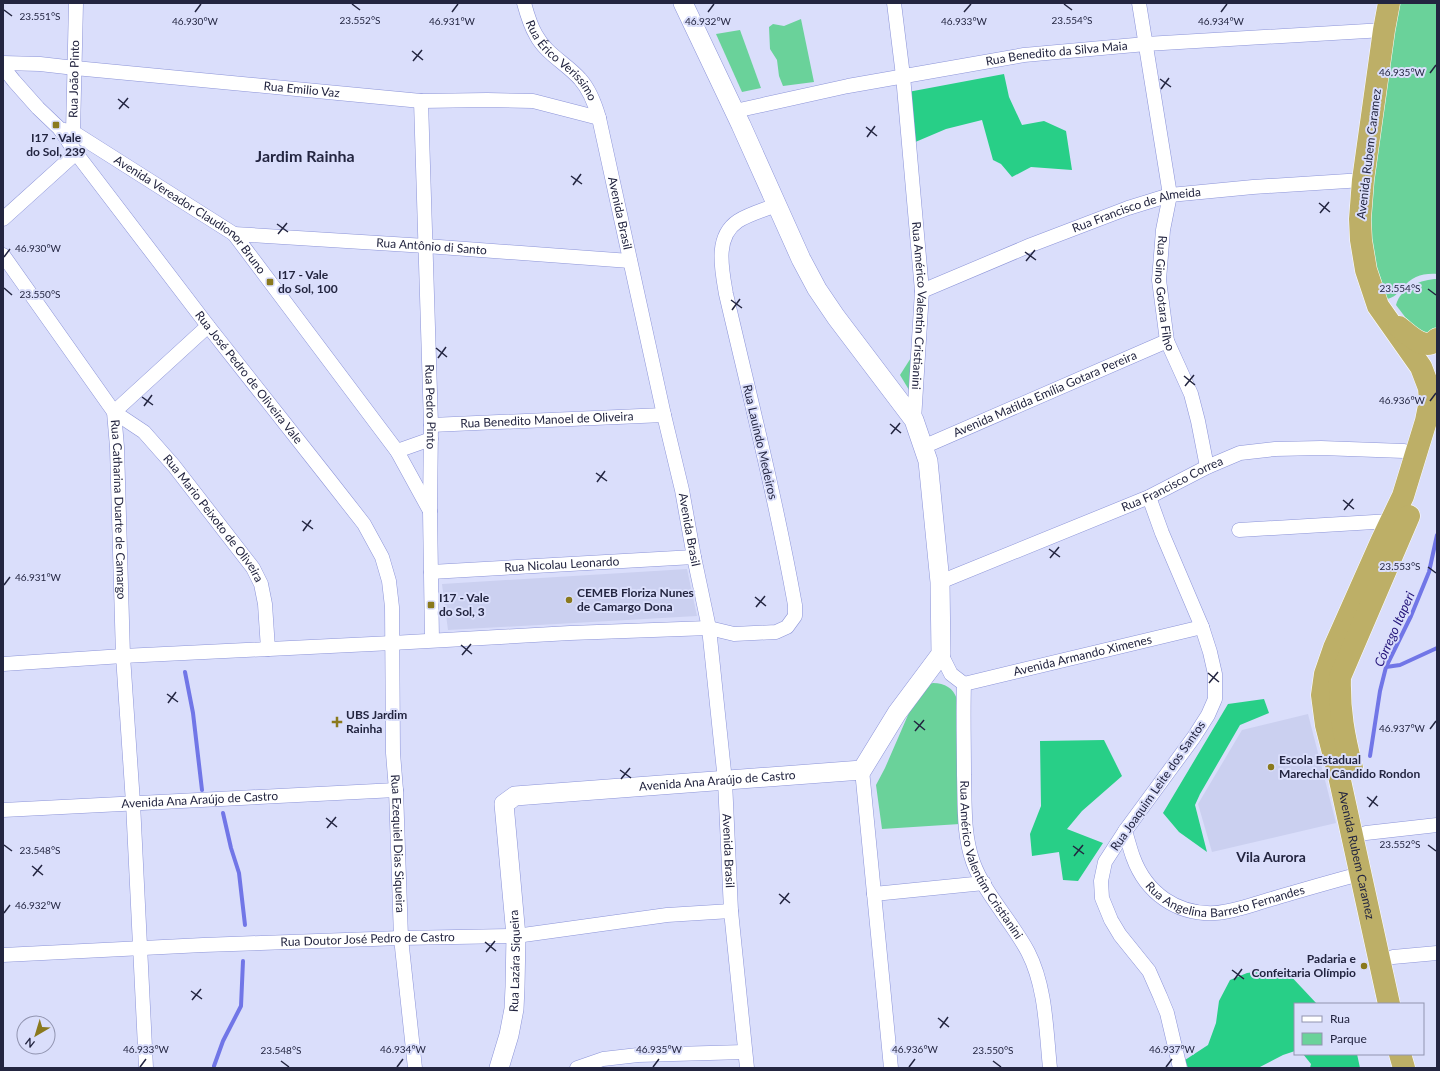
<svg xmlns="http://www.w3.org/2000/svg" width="1440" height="1071" font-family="Lato,sans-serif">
<rect width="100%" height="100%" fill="#dadefb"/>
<g fill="#cbd0f0">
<path d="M 687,569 L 697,616 L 448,630 L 442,584 Z"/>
<path d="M 1308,714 L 1336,823 L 1212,852 L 1198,804 L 1242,730 Z"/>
</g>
<g fill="#6ad29a">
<path d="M 1397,3 L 1437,3 L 1437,274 C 1422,273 1412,277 1402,288 C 1397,294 1395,297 1387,299 L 1372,259 L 1370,222 L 1377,146 Z"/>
<path d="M 801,19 L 814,82 L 783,86 L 779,76 L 777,60 L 770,49 L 769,27 L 773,24 L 784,26 Z"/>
<path d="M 740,30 L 761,88 L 742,92 L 716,34 Z"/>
<path d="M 1437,279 L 1437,330 L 1433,334 L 1415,330 L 1396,305 C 1400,288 1422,279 1437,279 Z"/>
<path d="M 914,353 L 912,395 L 900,375 Z"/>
<path d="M 933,683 C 945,683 953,688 957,699 L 960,824 L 882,829 L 876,785 L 885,768 L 918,692 L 930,684 Z"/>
</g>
<g fill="#28cf87">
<path d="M 1004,74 L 1009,97 L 1022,125 L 1044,121 L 1066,131 L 1072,170 L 1031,167 L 1012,177 L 1001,164 L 993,160 L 982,120 L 946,129 L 913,143 L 908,92 Z"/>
<path d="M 1264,699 L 1269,713 L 1240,725 L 1200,794 L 1195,805 L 1207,852 L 1179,832 L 1163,813 L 1228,704 Z"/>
<path d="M 1104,740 L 1122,776 L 1082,811 L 1067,829 L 1103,843 L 1078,881 L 1063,880 L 1059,852 L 1032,856 L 1030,834 L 1041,806 L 1040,741 Z"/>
<path d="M 1262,971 L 1287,972 L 1317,1004 L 1295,1004 L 1295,1051 L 1283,1055 L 1258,1068 L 1188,1068 L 1185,1060 L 1208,1045 L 1216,1023 L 1219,1001 L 1230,980 L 1247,973 Z"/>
<path d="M 1303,1054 L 1357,1054 L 1360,1068 L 1310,1068 L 1311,1064 Z"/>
</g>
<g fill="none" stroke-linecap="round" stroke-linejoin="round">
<g stroke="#7176e7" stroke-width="4">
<path d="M 1386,667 L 1400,665 L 1437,648"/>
<path d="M 185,672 L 193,713 L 202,790"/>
<path d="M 1370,756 L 1380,691 L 1386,667 L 1411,616 L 1429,572 L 1437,535"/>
<path d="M 223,813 L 231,848 L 239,873 L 245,925"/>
<path d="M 214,1066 L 223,1041 L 241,1006 L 243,961"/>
</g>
<defs>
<g id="street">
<path id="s1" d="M 524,3 C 527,14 530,25 536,35 C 546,54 567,64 580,79 C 590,90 595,104 599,118 L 664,415 L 682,490 L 694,557 L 709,628 L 725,781 L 731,911 L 747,1068"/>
<path id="s2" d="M 894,3 L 903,76 L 922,291 L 914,420"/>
<path id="s3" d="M 1139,3 L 1170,195 L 1163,230 L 1159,280 L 1167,341 L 1191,394 L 1198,421 L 1207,467"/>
<path id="s4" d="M 3,63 L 40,64 L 75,68 L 421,101 L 487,100 L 533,101 L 599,118"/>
<path id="s5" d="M 3,67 L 14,81 L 38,108 L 60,129 L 73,132 L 234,234 L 397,451 L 430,511"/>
<path id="s6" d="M 421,101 L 431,425 L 430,511 L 432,640"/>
<path id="s7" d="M 735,111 L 848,86 L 1024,55 L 1146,44 L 1384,30"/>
<path id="s8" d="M 60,129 L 76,153 L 208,326 L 328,478 L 364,524 L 382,557 L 389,581 L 392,607 L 393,753 L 396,790 L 401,938 L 415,1068"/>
<path id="s9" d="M 73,132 L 76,3"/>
<path d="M 3,219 L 76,153"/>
<path id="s10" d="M 234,234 L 426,246 L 630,261"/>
<path id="s11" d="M 3,255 L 114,412 L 117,447 L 123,656 L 133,803 L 146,1068"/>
<path id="s12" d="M 922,291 L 1031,245 L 1128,208 L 1170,195 L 1253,187 L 1363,180"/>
<path id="s13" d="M 114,412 L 144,432 L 174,466 L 253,568 L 261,584 L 265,604 L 268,649"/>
<path d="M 114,412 L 208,326"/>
<path id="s14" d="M 431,425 L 664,415"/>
<path id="s15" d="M 923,447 L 1167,341"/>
<path d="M 397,451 L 431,439"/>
<path d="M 1149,497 L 1162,533 L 1202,627 L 1210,652 L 1215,674 L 1215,699 L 1208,715 L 1194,737 L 1125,831 L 1105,862 L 1101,881 L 1102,898 L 1111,920 L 1120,935 L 1149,971 L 1160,996 L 1167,1013 L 1180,1068"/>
<path d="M 1239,530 L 1391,521"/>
<path id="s16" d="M 431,572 L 694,557"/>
<path id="s17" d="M 940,582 L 1149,497 L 1207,467 L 1240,453 L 1275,449 L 1321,448 L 1404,451 L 1416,454"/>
<path id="s18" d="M 941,654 L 951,674 L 964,684 C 963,714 964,744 964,775 C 965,804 963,834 973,862 C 984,893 1013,923 1028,952 C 1046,987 1046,1030 1050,1068"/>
<path d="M 3,664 L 123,656 L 392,643 L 570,633 L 709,628 L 734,634 L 776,632 L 787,627 L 795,616 L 795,605 C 776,500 750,397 726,294 C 722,270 714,237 738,221 C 749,214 764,210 776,205"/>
<path id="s19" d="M 964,684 L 1202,627"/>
<path d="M 862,770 L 891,1068"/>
<path id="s20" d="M 3,810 L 396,790"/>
<path id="s21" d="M 1125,831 C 1128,840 1130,849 1133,857 C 1146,893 1177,915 1215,913 C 1233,912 1251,905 1268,900 C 1299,891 1329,882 1360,874"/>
<path d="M 1366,833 L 1437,825"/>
<path d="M 874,894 L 984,883"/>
<path id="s22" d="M 3,955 L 203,945 L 401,938 L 516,936 L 667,915 L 731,911"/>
<path d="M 1393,957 L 1437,953"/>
<path d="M 577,1068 L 603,1059 L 638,1055 L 745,1052"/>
</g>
<g id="secondary">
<path id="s23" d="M 499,1068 L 509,1035 L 514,1009 L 515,987 L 516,936 L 504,804 L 515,796 L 862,770 L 897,713 L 941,654 L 940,582 L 928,461 L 914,420 L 836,317 L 817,289 L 801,259 L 741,125 L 683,3"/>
</g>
<g id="highway">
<path id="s24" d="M 1389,3 L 1384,30 L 1363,180 L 1360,219 L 1361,240 L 1366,270 L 1378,306 L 1421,367 L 1429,388 L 1430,401 L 1426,421 L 1403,496 L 1382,540 L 1334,648 L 1325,674 L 1322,695 L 1326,725 L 1339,776 L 1389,1004"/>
<path d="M 1399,327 C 1409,335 1425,352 1437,339"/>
<path d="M 1352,768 C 1344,736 1339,711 1340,677 L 1409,516"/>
<path d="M 1400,1054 L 1404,1068"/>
</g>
</defs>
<use href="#street" stroke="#8c94d8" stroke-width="15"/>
<use href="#secondary" stroke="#8c94d8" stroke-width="20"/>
<use href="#highway" stroke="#fff" stroke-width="23"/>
<use href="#street" stroke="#fff" stroke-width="14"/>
<use href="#secondary" stroke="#fff" stroke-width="19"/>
<use href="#highway" stroke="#bdaf67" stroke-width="22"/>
</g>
<path fill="none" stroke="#232540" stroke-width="1.5" d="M 352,4 L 360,10M 1064,4 L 1072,10M 4,10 L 12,16M 195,12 L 201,4M 452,12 L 458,4M 708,12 L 714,4M 964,12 L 971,4M 1221,12 L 1227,4M 412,51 L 423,60M 413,61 L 422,50M 1430,73 L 1436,65M 1160,79 L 1171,87M 1161,89 L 1169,78M 118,99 L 129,108M 119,109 L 128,98M 866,127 L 877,136M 867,137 L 875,126M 571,176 L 582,184M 573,185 L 581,174M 1319,203 L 1330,212M 1320,213 L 1329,202M 277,224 L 288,232M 278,234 L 287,223M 1025,252 L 1036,260M 4,257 L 10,249M 1026,261 L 1035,250M 4,288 L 12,295M 1428,289 L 1436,295M 731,300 L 742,308M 732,310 L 740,299M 436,348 L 447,357M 438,358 L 446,347M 1184,376 L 1195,385M 1185,386 L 1194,375M 142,397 L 153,405M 1430,401 L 1436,393M 144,406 L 152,395M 890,424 L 901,433M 891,434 L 900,423M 596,473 L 607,481M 597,482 L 605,471M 1343,500 L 1354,509M 1344,510 L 1353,499M 302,521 L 313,529M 303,531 L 311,520M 1049,549 L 1060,557M 1050,558 L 1059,547M 1428,567 L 1436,573M 4,585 L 10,577M 755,597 L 766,606M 756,607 L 765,596M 461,645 L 472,654M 462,655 L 471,644M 1208,673 L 1219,682M 1209,683 L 1218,672M 167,694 L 178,702M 168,703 L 176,692M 914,721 L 925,730M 1430,729 L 1436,721M 915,731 L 924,720M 620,770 L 631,778M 621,779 L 630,768M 1367,797 L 1378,806M 1369,807 L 1377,796M 326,818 L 337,827M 327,828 L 336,817M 4,845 L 12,851M 1428,845 L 1436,851M 1073,846 L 1084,854M 1074,856 L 1083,845M 32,866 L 43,875M 33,876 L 42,865M 779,894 L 790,903M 780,904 L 789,893M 4,913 L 10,905M 485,942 L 496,951M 486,952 L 495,941M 1232,970 L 1244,979M 1234,980 L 1242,969M 191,991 L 202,999M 192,1000 L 201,989M 938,1018 L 949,1027M 940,1028 L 948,1017M 281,1061 L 289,1067M 993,1061 L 1001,1067M 140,1067 L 146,1059M 397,1067 L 403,1059M 653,1067 L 659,1059M 909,1067 L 915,1059M 1166,1067 L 1172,1059"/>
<g fill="#8a791d" stroke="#dadefb" stroke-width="1.5">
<rect x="52" y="121" width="8" height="8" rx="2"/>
<rect x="266" y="278" width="8" height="8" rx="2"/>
<circle cx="569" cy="600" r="4"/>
<rect x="427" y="601" width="8" height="8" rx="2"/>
<path d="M335 716h4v4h4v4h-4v4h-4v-4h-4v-4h4z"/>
<circle cx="1271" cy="767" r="4"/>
<circle cx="1364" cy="966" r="4"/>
</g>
<g text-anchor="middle" stroke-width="4" stroke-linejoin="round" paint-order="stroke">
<g font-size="12" fill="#232540" stroke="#dadefb">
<text dy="4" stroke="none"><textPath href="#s7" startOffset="327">Rua Benedito da Silva Maia</textPath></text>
<text dy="4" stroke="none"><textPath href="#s1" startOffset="70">Rua Érico Verissimo</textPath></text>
<text dy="4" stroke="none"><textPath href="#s9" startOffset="53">Rua João Pinto</textPath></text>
<text dy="4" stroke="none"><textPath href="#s4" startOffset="300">Rua Emilio Vaz</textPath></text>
<text transform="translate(1369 154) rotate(-83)" y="4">Avenida Rubem Caramez</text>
<text dy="4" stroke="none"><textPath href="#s12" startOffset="230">Rua Francisco de Almeida</textPath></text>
<text dy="4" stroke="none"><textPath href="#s1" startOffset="238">Avenida Brasil</textPath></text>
<text dy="4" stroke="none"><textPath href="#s5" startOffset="242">Avenida Vereador Claudionor Bruno</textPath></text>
<text dy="4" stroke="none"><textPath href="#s10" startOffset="198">Rua Antônio di Santo</textPath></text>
<text dy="4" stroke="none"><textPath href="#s3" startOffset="294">Rua Gino Gotara Filho</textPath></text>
<text dy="4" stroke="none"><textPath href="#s2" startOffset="304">Rua Américo Valentin Cristianini</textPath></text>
<text dy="4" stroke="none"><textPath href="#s8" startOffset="312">Rua José Pedro de Oliveira Vale</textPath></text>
<text dy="4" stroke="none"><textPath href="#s15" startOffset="133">Avenida Matilda Emília Gotara Pereira</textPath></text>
<text dy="4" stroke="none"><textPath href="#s6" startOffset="306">Rua Pedro Pinto</textPath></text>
<text dy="4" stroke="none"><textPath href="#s14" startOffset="116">Rua Benedito Manoel de Oliveira</textPath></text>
<text transform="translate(760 442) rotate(77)" y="4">Rua Lauindo Medeiros</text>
<text dy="4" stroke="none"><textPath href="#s17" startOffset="252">Rua Francisco Correa</textPath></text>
<text dy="4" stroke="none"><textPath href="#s11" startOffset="290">Rua Catharina Duarte de Camargo</textPath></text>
<text dy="4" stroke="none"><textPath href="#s13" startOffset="147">Rua Mario Peixoto de Oliveira</textPath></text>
<text dy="4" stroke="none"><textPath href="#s1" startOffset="562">Avenida Brasil</textPath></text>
<text dy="4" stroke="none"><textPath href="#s16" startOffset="131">Rua Nicolau Leonardo</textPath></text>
<text dy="4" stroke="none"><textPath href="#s19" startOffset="122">Avenida Armando Ximenes</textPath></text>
<text dy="4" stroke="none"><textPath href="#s23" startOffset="483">Avenida Ana Araújo de Castro</textPath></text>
<text transform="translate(1158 786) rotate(-55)" y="4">Rua Joaquim Leite dos Santos</text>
<text dy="4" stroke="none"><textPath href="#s20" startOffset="197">Avenida Ana Araújo de Castro</textPath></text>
<text dy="4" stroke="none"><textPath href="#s8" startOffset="824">Rua Ezequiel Dias Siqueira</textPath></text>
<text dy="4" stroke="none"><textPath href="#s1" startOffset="886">Avenida Brasil</textPath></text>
<text dy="4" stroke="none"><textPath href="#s24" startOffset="896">Avenida Rubem Caramez</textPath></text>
<text dy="4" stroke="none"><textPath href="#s18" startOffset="221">Rua Américo Valentim Cristianini</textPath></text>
<text dy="4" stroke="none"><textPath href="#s21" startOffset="142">Rua Angelina Barreto Fernandes</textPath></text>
<text dy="4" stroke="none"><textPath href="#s22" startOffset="365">Rua Doutor José Pedro de Castro</textPath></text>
<text dy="4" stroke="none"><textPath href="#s23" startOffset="109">Rua Lazára Siqueira</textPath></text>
</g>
<g font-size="12" font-weight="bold" fill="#232540" stroke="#dadefb" text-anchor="start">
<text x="56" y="142" text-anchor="middle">I17 - Vale<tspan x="56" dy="14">do Sol, 239</tspan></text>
<text x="278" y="279">I17 - Vale<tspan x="278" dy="14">do Sol, 100</tspan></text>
<text x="577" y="597">CEMEB Floriza Nunes<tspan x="577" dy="14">de Camargo Dona</tspan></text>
<text x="439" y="602">I17 - Vale<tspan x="439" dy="14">do Sol, 3</tspan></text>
<text x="346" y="719">UBS Jardim<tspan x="346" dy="14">Rainha</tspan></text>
<text x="1279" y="764">Escola Estadual<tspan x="1279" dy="14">Marechal Cândido Rondon</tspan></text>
<text x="1356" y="963" text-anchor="end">Padaria e<tspan x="1356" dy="14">Confeitaria Olímpio</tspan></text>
</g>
<g font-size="13" font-style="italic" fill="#24147a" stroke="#dadefb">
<text transform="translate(1394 629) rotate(-66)" y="5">Córrego Itaperi</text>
</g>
<g font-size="14" font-weight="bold" fill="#232540" stroke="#dadefb">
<text x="1271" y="862">Vila Aurora</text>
</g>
<g font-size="16" font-weight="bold" fill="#232540" stroke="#dadefb">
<text x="305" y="162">Jardim Rainha</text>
</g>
</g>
<g font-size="10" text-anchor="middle" fill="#232540" stroke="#dadefb" stroke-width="4" stroke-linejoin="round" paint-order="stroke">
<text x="40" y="20">23.551°S</text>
<text x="360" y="24">23.552°S</text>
<text x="1072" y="24">23.554°S</text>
<text x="195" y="25">46.930°W</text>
<text x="964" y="25">46.933°W</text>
<text x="452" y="25">46.931°W</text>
<text x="708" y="25">46.932°W</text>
<text x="1221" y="25">46.934°W</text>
<text x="1402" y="76">46.935°W</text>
<text x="38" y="252">46.930°W</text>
<text x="1400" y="292">23.554°S</text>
<text x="40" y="298">23.550°S</text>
<text x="1402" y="404">46.936°W</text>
<text x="1400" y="570">23.553°S</text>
<text x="38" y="581">46.931°W</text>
<text x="1402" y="732">46.937°W</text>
<text x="1400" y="848">23.552°S</text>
<text x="40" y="854">23.548°S</text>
<text x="38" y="909">46.932°W</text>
<text x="146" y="1053">46.933°W</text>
<text x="403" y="1053">46.934°W</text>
<text x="659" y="1053">46.935°W</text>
<text x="915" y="1053">46.936°W</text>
<text x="1172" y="1053">46.937°W</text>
<text x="281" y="1054">23.548°S</text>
<text x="993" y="1054">23.550°S</text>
</g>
<rect width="1440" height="1071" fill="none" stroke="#232540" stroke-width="8"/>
<rect x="1294" y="1003" width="130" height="52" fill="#dadefb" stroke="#9194b0"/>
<rect x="1302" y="1016" width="20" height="6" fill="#ffffff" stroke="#9194b0"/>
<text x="1330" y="1023" font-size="12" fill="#232540">Rua</text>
<rect x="1302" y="1033" width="20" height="12" fill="#6ad29a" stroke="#9194b0"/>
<text x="1330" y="1043" font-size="12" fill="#232540">Parque</text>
<g transform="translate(36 1035) rotate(218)"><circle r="19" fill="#dadefb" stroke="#9194b0"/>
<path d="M0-3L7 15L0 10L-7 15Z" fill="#8a791d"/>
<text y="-6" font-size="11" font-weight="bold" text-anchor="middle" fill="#232540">N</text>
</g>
</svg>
